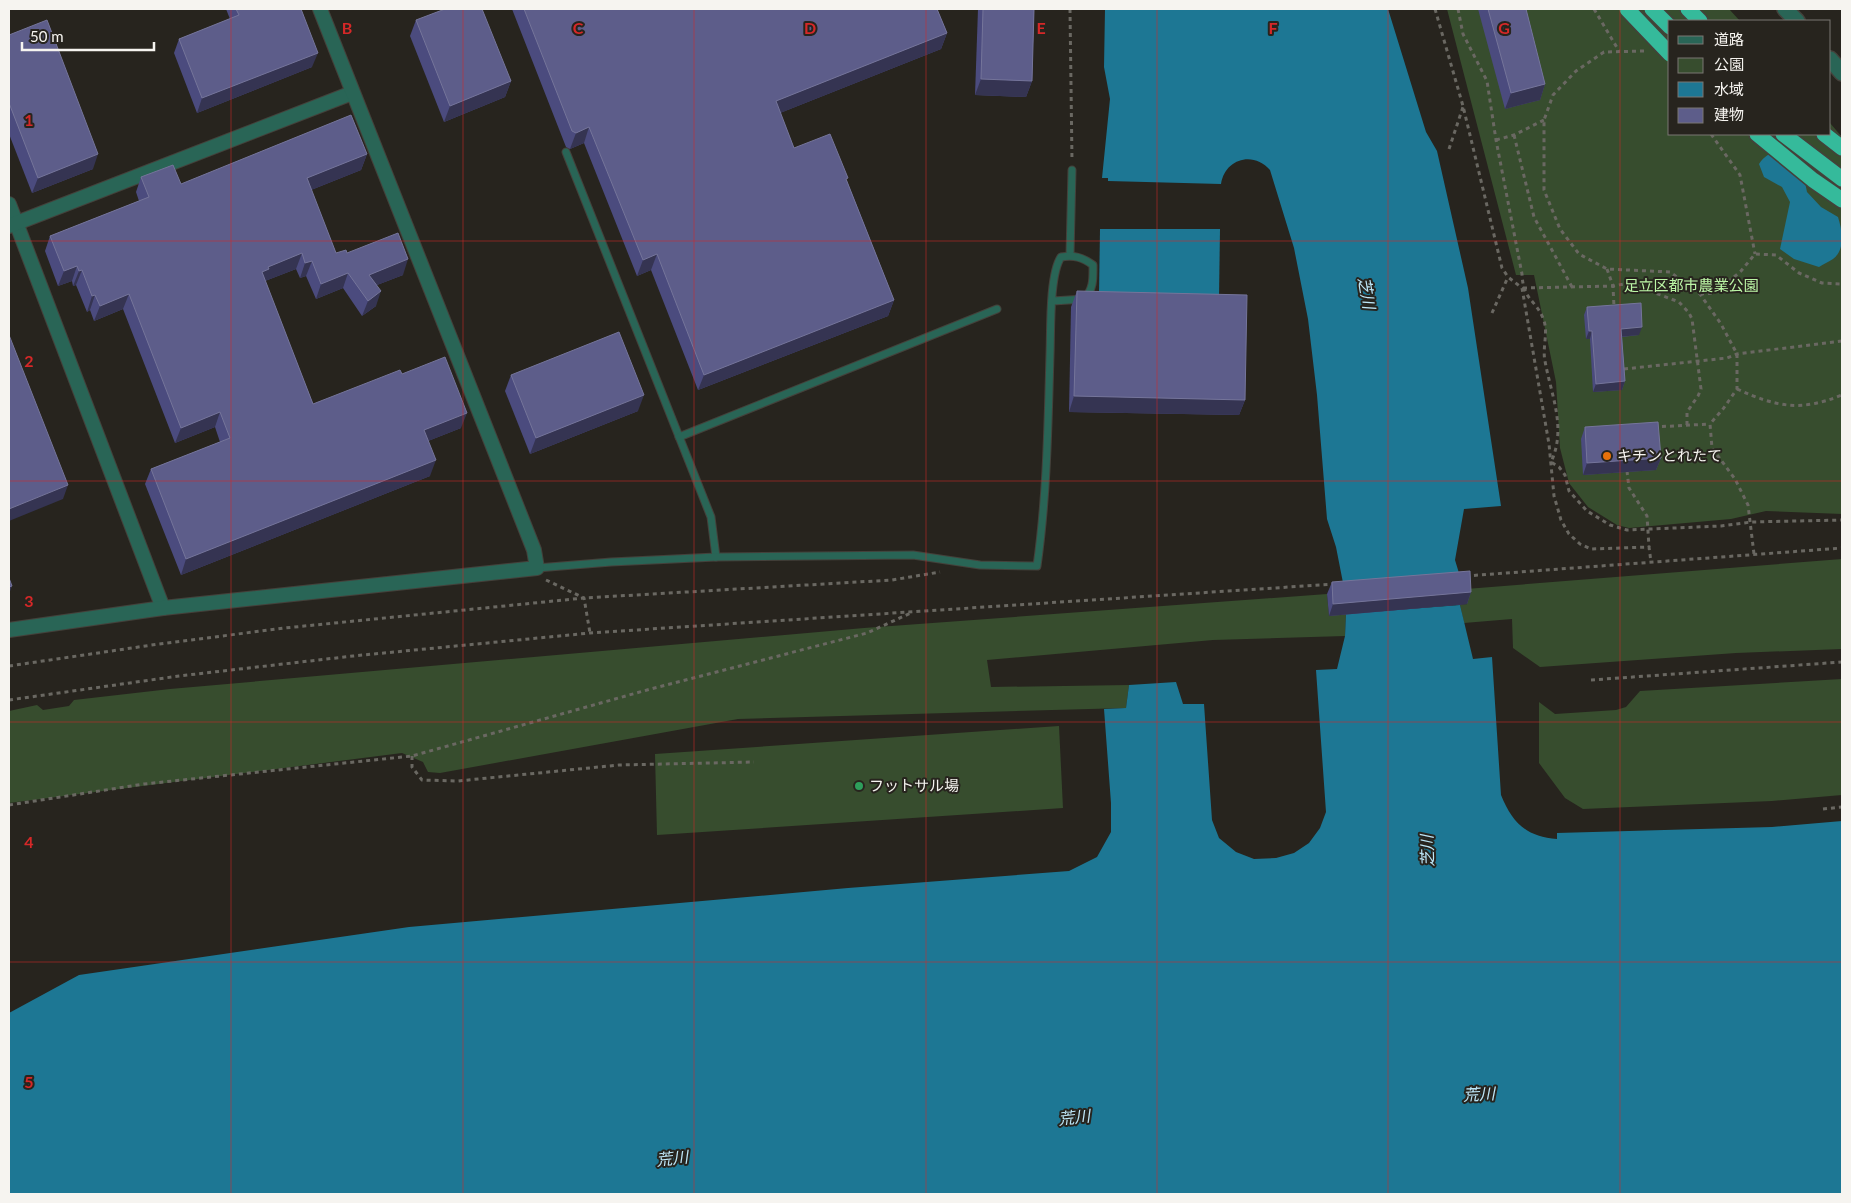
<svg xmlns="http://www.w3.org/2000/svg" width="1851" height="1203" font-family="Lato,'Noto Sans JP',sans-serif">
<rect width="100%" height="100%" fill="#27241e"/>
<g fill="#374d2e">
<path d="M 1447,9 L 1729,9 L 1740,21 L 1670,21 L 1670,134 L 1830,134 L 1830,123 L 1842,137 L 1842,514 L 1766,511 L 1731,519 L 1629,528 L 1617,525 L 1588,507 L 1569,483 L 1560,448 L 1556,382 L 1534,275 L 1516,275 Z"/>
<path d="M 1842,559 L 1842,649 L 1736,653 L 1540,667 L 1513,648 L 1512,619 L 1464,623 L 1460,605 L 1467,604 L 1466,589 Z"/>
<path d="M 1327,594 L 1329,615 L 1346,614 L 1345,636 L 1213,640 L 987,660 L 991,687 L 1129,685 L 1126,708 L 738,719 L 440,773 L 428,772 L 423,762 L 402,753 L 9,803 L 9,711 L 37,705 L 43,710 L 69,706 L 74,700 L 170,689 L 864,628 Z"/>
<path d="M 1842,679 L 1842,795 L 1772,801 L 1583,809 L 1565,798 L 1539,763 L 1539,702 L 1555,714 L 1616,710 L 1626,707 L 1640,691 Z"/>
<path d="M 1059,726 L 1063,808 L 657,835 L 655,754 Z"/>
</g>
<g fill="#1d7794">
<path d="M 1105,9 L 1388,9 L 1426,132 L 1437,151 L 1468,288 L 1501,506 L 1464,509 L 1455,560 L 1462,583 L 1345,593 L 1336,547 L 1327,519 L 1317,395 L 1308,319 L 1294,248 L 1270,170 C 1254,151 1225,158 1221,184 L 1108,181 L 1108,178 L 1102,178 L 1110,99 L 1104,67 Z"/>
<path d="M 1786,148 L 1801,163 L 1807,192 L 1821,207 L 1838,217 C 1842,230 1846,249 1833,259 C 1829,262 1823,264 1819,267 L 1794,259 L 1780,249 L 1790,202 L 1782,187 L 1764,177 L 1759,164 C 1765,154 1775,151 1786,148 Z"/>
<path d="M 1100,229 L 1220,229 L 1219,298 L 1099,295 Z"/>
<path d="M 1460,605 L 1473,659 L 1492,657 L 1501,795 C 1512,822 1526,837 1557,839 L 1557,833 L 1772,827 L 1842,821 L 1842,1194 L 9,1194 L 9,1013 L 79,975 L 409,927 L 848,888 L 1069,871 L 1097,857 L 1111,832 L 1111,803 L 1104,709 L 1126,708 L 1129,685 L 1176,682 L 1183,704 L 1204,704 L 1212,820 L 1219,838 L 1236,852 L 1254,859 L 1276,858 L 1294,853 L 1309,843 L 1320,828 L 1326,812 L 1316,670 L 1337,669 L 1345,636 L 1346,614 Z"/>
</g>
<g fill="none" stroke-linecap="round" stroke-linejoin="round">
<defs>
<g id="service">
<path d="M 566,152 L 711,517 L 716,557"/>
<path d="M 1070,255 L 1072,170"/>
<path d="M 679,437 L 997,309"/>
<path d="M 537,568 L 611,562 L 716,557 L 913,555 L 980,565 L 1037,566 C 1047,496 1048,425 1050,355 C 1051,332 1049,275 1061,257 C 1074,255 1082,257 1093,265 C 1093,278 1094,289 1084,299 L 1053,301"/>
</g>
<g id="minor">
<path d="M 9,204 L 163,608"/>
<path d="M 9,226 L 352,93"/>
<path d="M 9,630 L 163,608 L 537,568 L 534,550 L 320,9"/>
</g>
<g id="tertiary">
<path d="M 1785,9 L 1797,21"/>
<path d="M 1830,59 L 1842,73"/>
</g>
<g id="motorway">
<path d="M 1652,9 L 1670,27"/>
<path d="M 1688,9 L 1700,21"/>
<path d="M 1757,134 L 1813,180 L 1842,200"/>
<path d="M 1783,134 L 1842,179"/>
<path d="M 1824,134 L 1842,148"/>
</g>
</defs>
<use href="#service" stroke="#44413b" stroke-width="9"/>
<use href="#minor" stroke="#44413b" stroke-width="16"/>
<use href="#tertiary" stroke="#44413b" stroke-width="18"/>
<use href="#motorway" stroke="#44413b" stroke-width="18"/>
<g stroke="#6a6862" stroke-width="3" stroke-dasharray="4 4" stroke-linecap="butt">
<path d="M 1070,9 L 1072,161"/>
<path d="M 1435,9 L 1463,106 L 1502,268 L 1508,277 L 1522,288 L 1549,444 L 1554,496 L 1561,520 L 1569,534 L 1580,544 L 1591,549 L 1649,547 L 1651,562"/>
<path d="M 1458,9 L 1463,34 L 1487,81 L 1496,140 L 1522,274 C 1523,300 1535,299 1543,318 C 1549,332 1542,347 1545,361 C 1551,395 1567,428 1551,462 L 1559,467 L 1565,475 L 1569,491 L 1587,511 L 1610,525 L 1627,530 L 1721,526 L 1751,522 L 1842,520"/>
<path d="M 1594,9 L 1619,51"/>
<path d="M 1644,51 L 1604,52 L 1576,71 L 1553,95 L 1544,120 L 1544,190 L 1560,229 L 1579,254 L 1607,269 L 1670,272 L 1700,294 L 1721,324 L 1737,354 L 1737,389 L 1723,409 L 1710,424 L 1712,448 L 1735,479 L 1748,505 L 1754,554"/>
<path d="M 1711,134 L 1740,175 L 1755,254"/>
<path d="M 1514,135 L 1534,217 L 1572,287"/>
<path d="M 1496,140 L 1514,135 L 1544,120"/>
<path d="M 1449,149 L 1463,107"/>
<path d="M 1607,269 L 1613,286 L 1614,307"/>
<path d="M 1523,288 L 1613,286 L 1629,283 L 1679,302 L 1689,313 L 1692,319 L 1701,389 L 1698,396 L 1687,412 L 1687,425"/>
<path d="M 1700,294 L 1715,293 L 1741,271 L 1755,254 L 1776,255 L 1799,273 L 1822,283 L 1842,284"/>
<path d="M 1492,313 L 1508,277"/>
<path d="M 1624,369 L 1727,358 L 1737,354 L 1842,341"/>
<path d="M 1737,389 C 1777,407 1800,412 1842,395"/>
<path d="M 1654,427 L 1710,424"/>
<path d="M 1627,471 L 1629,488 L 1647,516 L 1649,547"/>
<path d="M 1466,576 L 1842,548"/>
<path d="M 546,580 L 584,598 L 590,633"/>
<path d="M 9,666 L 159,644 L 285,628 L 584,598 L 892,580 L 940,572"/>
<path d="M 1591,680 L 1842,662"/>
<path d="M 9,700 L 179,676 L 353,656 L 590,633 L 1335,584"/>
<path d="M 412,756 L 412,767 L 422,780 L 458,781 L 619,765 L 754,762"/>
<path d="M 9,805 L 144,784 L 412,756 L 647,690 L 867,633 L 913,612"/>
<path d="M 1823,809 L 1842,807"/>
</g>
<use href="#service" stroke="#296556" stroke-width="7"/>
<use href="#minor" stroke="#296556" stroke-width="14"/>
<use href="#tertiary" stroke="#296556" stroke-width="15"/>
<use href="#motorway" stroke="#35ba9b" stroke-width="15"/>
<defs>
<path id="motorway-bridge" d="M 1627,9 L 1670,54"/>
</defs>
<use href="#motorway-bridge" stroke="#44413b" stroke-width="18" stroke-linecap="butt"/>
<use href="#motorway-bridge" stroke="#35ba9b" stroke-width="15"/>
</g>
<g fill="#4b4b7e">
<path d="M 226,9 L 301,9 L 312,67 L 197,113 L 174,53 L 179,39 L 230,19 Z"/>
<path d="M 512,9 L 937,9 L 947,33 L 941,49 L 780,113 L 794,148 L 847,181 L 894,300 L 888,316 L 698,390 L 651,270 L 637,276 L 584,143 L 570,149 L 566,147 Z"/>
<path d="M 978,9 L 1034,9 L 1032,81 L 1026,97 L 975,95 Z"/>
<path d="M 1478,9 L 1526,9 L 1545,84 L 1540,100 L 1505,109 Z"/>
<path d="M 416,20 L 511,81 L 505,97 L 444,122 L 410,36 Z"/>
<path d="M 9,35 L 93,169 L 32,193 L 9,134 Z"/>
<path d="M 367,154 L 361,170 L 311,190 L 336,253 L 347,253 L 403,275 L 377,285 L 376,306 L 362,316 L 343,288 L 316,299 L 306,276 L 300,278 L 296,269 L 265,281 L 313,404 L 402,374 L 461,428 L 428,441 L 430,476 L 181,575 L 145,484 L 151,469 L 220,442 L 215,427 L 175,443 L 123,309 L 94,321 L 90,310 L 87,312 L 76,285 L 73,286 L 72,281 L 58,286 L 45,251 L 50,236 L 139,201 L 136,192 L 141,177 L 181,184 Z"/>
<path d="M 1077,291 L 1245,400 L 1239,415 L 1069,412 L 1071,307 Z"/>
<path d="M 1587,307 L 1639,335 L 1622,337 L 1625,381 L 1622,390 L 1593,392 L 1590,339 L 1586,339 L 1584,315 Z"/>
<path d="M 511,375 L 638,411 L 530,454 L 505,391 Z"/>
<path d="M 1585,427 L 1661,458 L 1656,470 L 1583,475 L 1581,439 Z"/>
<path d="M 1332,582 L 1471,592 L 1467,604 L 1329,616 L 1327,594 Z"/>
</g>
<g fill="#353452">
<path d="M 947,33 L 941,49 L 770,117 L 776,101 Z"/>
<path d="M 318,53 L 312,67 L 197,113 L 202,98 Z"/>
<path d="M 981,79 L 1032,81 L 1026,97 L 975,95 Z"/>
<path d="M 511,81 L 505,97 L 444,122 L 450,106 Z"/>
<path d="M 1545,84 L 1540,100 L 1505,109 L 1511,93 Z"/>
<path d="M 589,127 L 584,143 L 570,149 L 576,133 Z"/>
<path d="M 98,154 L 93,169 L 32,193 L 38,178 Z"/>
<path d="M 367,154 L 361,170 L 301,194 L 307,178 Z"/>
<path d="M 302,253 L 296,269 L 265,281 L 262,272 L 268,267 Z"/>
<path d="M 657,254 L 651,270 L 637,276 L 643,260 Z"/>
<path d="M 408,259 L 403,275 L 364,290 L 369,275 Z"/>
<path d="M 312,261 L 306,276 L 300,278 L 305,263 Z"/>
<path d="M 77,266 L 72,281 L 58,286 L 64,271 Z"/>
<path d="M 82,270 L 76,285 L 73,286 L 79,271 Z"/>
<path d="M 348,273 L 343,288 L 316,299 L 321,284 Z"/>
<path d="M 381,291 L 376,306 L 362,316 L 368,301 Z"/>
<path d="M 129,294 L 123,309 L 94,321 L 100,306 Z"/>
<path d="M 95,295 L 90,310 L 87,312 L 92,296 Z"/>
<path d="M 894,300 L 888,316 L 698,390 L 704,375 Z"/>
<path d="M 1642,327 L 1639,335 L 1618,337 L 1621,329 Z"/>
<path d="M 1589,331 L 1592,331 L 1590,339 L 1586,339 Z"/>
<path d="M 1625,381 L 1622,390 L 1593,392 L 1596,384 Z"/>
<path d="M 644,395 L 638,411 L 530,454 L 536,438 Z"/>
<path d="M 1074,396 L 1245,400 L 1239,415 L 1069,412 Z"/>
<path d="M 220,412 L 215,427 L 175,443 L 181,428 Z"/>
<path d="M 467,413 L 461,428 L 418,445 L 424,430 Z"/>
<path d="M 1661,458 L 1656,470 L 1583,475 L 1587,463 Z"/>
<path d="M 436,460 L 430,476 L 181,575 L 186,559 Z"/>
<path d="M 68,485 L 63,499 L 9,521 L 9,509 Z"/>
<path d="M 12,586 L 9,594 L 9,587 Z"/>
<path d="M 1471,592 L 1467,604 L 1329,616 L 1333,604 Z"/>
</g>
<g fill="#5d5d8a" stroke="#75759a">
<path d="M 236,9 L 301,9 L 318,53 L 202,98 L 179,39 L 239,15 Z"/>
<path d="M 445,9 L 482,9 L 511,81 L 450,106 L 416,20 Z"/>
<path d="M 524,9 L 937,9 L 947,33 L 776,101 L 794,148 L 830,134 L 848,178 L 846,179 L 894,300 L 704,375 L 657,254 L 643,260 L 589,127 L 576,133 L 572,131 Z"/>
<path d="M 983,9 L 1034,9 L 1032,81 L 981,79 Z"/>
<path d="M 1488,9 L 1526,9 L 1545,84 L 1511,93 Z"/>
<path d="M 47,20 L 98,154 L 38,178 L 9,103 L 9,35 Z"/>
<path d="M 351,115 L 367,154 L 307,178 L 336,253 L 346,250 L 347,253 L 398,233 L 408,259 L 369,275 L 381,291 L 368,301 L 348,273 L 321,284 L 312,261 L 305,263 L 302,253 L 268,267 L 269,269 L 262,272 L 313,404 L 400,370 L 402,374 L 445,357 L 467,413 L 424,430 L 436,460 L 186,559 L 151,469 L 230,438 L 220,412 L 181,428 L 129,294 L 100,306 L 95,295 L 92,296 L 82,270 L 79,271 L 77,266 L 64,271 L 50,236 L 149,197 L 141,177 L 173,165 L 181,184 Z"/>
<path d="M 1077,291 L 1247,295 L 1245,400 L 1074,396 Z"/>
<path d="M 1641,303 L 1642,327 L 1621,329 L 1625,381 L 1596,384 L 1592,331 L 1589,331 L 1587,307 Z"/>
<path d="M 619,332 L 644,395 L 536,438 L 511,375 Z"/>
<path d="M 9,335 L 68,485 L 9,509 Z"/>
<path d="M 1658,422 L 1661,458 L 1587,463 L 1585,427 Z"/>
<path d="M 1470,571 L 1471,592 L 1333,604 L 1332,582 Z"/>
<path d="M 9,578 L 12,586 L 9,587 Z"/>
</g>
<path fill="none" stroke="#d62828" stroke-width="1" stroke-opacity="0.55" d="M 231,9 L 231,1194M 463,9 L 463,1194M 694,9 L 694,1194M 926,9 L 926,1194M 1157,9 L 1157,1194M 1388,9 L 1388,1194M 1620,9 L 1620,1194M 9,241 L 1842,241M 9,481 L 1842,481M 9,722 L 1842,722M 9,962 L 1842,962"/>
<circle fill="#e8710a" stroke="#27241e" stroke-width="2" cx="1607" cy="456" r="5"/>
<circle fill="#2e9e5b" stroke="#27241e" stroke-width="2" cx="859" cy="786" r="5"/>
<g text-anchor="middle" stroke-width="4" stroke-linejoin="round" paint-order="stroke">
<g font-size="15" fill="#bcf6a6" stroke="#27241e">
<text x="1691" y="291">足立区都市農業公園</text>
</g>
<g font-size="15" fill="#f6f4f0" stroke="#27241e" text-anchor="start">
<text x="1617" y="461">キチンとれたて</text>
<text x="869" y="791">フットサル場</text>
</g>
<g font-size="16" font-style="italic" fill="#bee7f8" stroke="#27241e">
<text transform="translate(1367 293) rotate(80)" y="6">芝川</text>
<text transform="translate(1427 851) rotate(-92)" y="6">芝川</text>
<text transform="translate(1479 1094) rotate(-3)" y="6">荒川</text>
<text transform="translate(1074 1117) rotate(-6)" y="6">荒川</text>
<text transform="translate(672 1158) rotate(-6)" y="6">荒川</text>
</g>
</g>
<g font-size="16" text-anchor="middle" font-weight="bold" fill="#d62828" stroke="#27241e" stroke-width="4" stroke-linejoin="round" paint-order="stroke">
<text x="347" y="34">B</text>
<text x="578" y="34">C</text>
<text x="810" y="34">D</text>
<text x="1041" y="34">E</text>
<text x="1273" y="34">F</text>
<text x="1504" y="34">G</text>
<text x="29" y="126">1</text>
<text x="29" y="367">2</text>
<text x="29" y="607">3</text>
<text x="29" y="848">4</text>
<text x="29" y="1088">5</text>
</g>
<rect width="1851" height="1203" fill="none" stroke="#f6f4f0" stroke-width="20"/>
<rect x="1668" y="20" width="162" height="115" fill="#27241e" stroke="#7a7772"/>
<rect x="1678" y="36" width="25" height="8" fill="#296556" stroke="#7a7772"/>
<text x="1714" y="45" font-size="15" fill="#f6f4f0">道路</text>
<rect x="1678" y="58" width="25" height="15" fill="#374d2e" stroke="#7a7772"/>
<text x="1714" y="70" font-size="15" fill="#f6f4f0">公園</text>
<rect x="1678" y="82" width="25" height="15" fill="#1d7794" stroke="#7a7772"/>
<text x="1714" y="95" font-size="15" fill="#f6f4f0">水域</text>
<rect x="1678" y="108" width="25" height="15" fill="#5d5d8a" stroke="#7a7772"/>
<text x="1714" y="120" font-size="15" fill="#f6f4f0">建物</text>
<path d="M22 42v8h132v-8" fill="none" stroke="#f6f4f0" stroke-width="2.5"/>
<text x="30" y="42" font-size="15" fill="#f6f4f0" stroke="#27241e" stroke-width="4" paint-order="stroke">50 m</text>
</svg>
